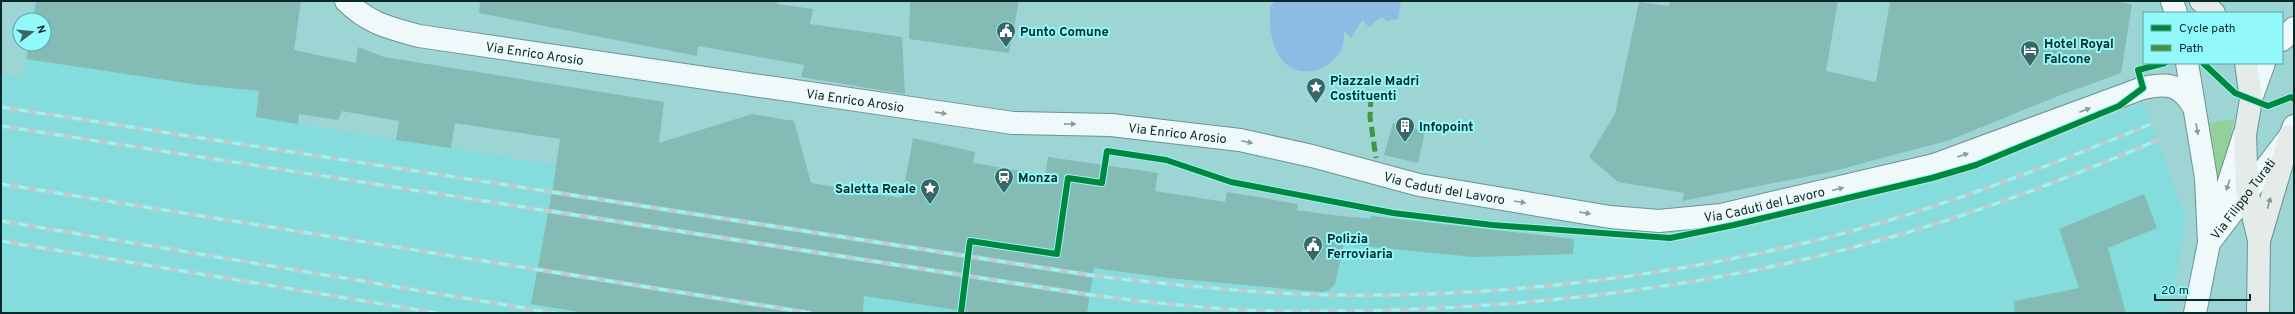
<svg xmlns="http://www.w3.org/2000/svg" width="2295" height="314" font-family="Overpass,sans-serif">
<rect width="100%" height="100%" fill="#9dd4d4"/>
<path fill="#84dcdd" d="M 36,1 L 301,1 L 292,68 L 303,69 L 298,124 L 555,165 L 807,200 L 811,183 L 902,198 L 913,138 L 975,152 L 973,163 L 1225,202 L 1227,192 L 1298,204 L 1297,210 L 1351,217 L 1371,216 L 1549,236 L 1679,243 L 1806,215 L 1951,179 L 2027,151 L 2144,103 L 2186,220 L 2173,295 L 2168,313 L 1,313 L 1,75 L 22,78 L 29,44 L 44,44 L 44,20 L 33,20 Z"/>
<path fill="#94d09b" d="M 2234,119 L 2222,182 L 2219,183 L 2209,123 Z"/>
<path fill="#8cbbe4" d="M 1276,1 L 1401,1 L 1398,19 L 1387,21 L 1381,17 L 1369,27 L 1362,20 L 1351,38 L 1344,31 C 1344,36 1344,42 1342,47 C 1335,68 1305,80 1286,64 C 1271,51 1269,25 1270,6 Z"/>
<g fill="#85bbb5">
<path d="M 36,1 L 301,1 L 294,50 L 356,63 L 358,47 L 384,57 L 664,102 L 659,143 L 752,114 L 794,121 L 811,183 L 902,198 L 913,138 L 975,152 L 973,163 L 1045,175 L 1048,157 L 1158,173 L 1155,191 L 1225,202 L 1227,192 L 1298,204 L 1297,210 L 1331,215 L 1371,219 L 1371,216 L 1574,239 L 1573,254 L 1473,257 L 1344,244 L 1335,284 L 1329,290 L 1322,292 L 1168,278 L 1094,268 L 1087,313 L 977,313 L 864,296 L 863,313 L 586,313 L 531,304 L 553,187 L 560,139 L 455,123 L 451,148 L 396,140 L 399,121 L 342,111 L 338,120 L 299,114 L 298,124 L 256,117 L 259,91 L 199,85 L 26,59 L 29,44 L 44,44 L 44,20 L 33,20 Z"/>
<path d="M 480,1 L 778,1 L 777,4 L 813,9 L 810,24 L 902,37 L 905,94 L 801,77 L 804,65 L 698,46 L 697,56 L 479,13 Z"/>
<path d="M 910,1 L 1019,1 L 1009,53 L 909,39 Z"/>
<path d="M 1670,1 L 1838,1 L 1826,71 L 1876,82 L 1890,1 L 2112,1 L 2132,4 L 2121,73 L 2058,96 L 1950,140 L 1830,172 L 1682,201 L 1684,193 L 1618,182 L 1589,157 L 1615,114 L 1639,2 L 1669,6 Z"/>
<path d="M 1393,123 L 1425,131 L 1418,163 L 1384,155 Z"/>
<path d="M 2144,194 L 2157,228 L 2108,248 L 2126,313 L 2015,313 L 2014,301 L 2079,288 L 2059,229 Z"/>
</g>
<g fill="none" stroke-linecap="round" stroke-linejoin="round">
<defs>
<g id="minor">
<path id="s1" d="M 346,1 C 369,24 390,28 419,36 L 1013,123 L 1111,125"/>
</g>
<g id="tertiary">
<path d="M 2172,1 L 2176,13"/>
<path d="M 2282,40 L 2294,28"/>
<path d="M 2187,63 L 2206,178 L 2209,243"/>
<path d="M 2251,99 L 2264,63"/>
<path id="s2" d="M 1111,125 L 1240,140 L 1312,156 L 1419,185 L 1610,217 L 1659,221 L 1721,215 L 1934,165 L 2143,88 C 2167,83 2179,83 2193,106"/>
<path d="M 2216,222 L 2244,135"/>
<path id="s3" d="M 2195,313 L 2209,243 L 2290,136 L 2294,126"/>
</g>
<g id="secondary">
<path d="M 2201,1 L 2214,13"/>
<path d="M 2246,63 L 2251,99 L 2245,135 L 2247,191 L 2259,240"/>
<path d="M 2258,313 L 2259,241 L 2290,136"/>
</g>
</defs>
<use href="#minor" stroke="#6b9394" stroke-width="24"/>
<use href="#tertiary" stroke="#6b9394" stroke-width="24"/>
<use href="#secondary" stroke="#6b9394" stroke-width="24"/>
<use href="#minor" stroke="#f0f9f9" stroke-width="22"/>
<use href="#tertiary" stroke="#f0f9f9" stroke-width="22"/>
<use href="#secondary" stroke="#e4ebe8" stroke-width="22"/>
<defs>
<g id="rail">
<path d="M 1,107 L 1096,276 C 1176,285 1258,294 1339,295 C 1499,297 1658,278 1813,241 C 1929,213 2041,169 2151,124"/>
<path d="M 1,126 L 1091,295 C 1149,302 1207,309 1266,311 C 1504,314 1737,290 1963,215 C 2029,193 2094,167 2158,140"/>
<path d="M 1,184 L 810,313"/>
<path d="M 1,221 L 554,313"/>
<path d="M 1,241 L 437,313"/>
</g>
</defs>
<use href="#rail" stroke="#bcc" stroke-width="4.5"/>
<use href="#rail" stroke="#93f8f9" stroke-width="3" stroke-dasharray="9" stroke-linecap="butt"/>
<path stroke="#449540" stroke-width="5" stroke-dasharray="10 5" stroke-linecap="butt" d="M 1371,97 L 1370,117 L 1376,158"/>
<defs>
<g id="cycleway">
<path d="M 2203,63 L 2235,93 L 2268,106 L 2291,97 L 2294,99"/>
<path d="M 961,313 L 970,241 L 1057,254 L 1068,178 L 1102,183 L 1107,151 L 1166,160 L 1231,182 L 1393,213 L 1492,225 L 1670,238 L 1734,225 L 1932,178 L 1976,165 L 2119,106 L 2143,88 L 2138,70 L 2165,63"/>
</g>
</defs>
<use href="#cycleway" stroke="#93f8f9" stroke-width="8"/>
<use href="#cycleway" stroke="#00873e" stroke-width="6"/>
</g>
<defs><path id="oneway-solid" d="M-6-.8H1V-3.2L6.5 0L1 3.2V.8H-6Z"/></defs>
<g fill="#879b9b">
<use href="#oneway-solid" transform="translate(2085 110) rotate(-21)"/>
<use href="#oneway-solid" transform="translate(941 113) rotate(8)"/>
<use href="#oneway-solid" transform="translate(1070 124) rotate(1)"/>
<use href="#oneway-solid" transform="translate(2197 129) rotate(80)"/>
<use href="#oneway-solid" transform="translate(1247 142) rotate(12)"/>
<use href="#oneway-solid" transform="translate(1963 155) rotate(-19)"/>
<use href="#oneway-solid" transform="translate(2228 185) rotate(108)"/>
<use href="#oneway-solid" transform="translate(1838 189) rotate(-14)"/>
<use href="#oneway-solid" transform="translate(1520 202) rotate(10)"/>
<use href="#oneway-solid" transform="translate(1585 213) rotate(9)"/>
</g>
<use fill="#819492" href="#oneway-solid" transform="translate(2269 203) rotate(-75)"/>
<defs>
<symbol id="civic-pin" viewBox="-11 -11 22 30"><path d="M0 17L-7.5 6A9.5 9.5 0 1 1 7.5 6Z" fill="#3c6565" stroke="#93f8f9"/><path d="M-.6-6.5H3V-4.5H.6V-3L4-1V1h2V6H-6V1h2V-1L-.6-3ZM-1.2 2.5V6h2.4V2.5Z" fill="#fff"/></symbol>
<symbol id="hotel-pin" viewBox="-11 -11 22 30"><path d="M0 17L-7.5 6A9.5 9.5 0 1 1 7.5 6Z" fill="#3c6565" stroke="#93f8f9"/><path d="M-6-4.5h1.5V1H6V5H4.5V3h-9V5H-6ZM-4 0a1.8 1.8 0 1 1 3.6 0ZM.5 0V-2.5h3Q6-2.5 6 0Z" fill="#fff"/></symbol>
<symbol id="sight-pin" viewBox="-11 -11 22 30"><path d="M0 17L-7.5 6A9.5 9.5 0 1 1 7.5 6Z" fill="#3c6565" stroke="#93f8f9"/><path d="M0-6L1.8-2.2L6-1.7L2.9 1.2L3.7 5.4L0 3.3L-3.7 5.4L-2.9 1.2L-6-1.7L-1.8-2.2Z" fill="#fff"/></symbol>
<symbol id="building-pin" viewBox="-11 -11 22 30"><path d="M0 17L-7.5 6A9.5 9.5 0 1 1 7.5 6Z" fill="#3c6565" stroke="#93f8f9"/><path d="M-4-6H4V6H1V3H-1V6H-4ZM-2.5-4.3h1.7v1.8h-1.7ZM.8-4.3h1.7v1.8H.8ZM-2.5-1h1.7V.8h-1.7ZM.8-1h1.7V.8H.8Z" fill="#fff"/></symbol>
<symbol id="station-pin" viewBox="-11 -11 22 30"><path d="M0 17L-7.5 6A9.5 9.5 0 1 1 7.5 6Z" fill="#3c6565" stroke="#93f8f9"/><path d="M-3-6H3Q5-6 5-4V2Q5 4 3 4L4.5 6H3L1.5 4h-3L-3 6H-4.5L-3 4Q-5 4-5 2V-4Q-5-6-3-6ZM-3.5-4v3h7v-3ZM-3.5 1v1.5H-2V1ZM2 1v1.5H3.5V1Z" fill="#fff"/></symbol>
</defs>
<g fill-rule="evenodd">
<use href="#civic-pin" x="995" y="20" width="22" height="30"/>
<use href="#hotel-pin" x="2019" y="39" width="22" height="30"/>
<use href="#sight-pin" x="1305" y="76" width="22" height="30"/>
<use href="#building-pin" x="1394" y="115" width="22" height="30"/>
<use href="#station-pin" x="993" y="166" width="22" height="30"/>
<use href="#sight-pin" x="919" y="177" width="22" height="30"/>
<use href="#civic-pin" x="1302" y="234" width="22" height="30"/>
</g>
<g text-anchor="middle" stroke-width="4" stroke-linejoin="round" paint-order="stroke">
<g font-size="13" font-weight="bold" fill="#072929" stroke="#93f8f9" text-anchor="start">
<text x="1020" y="36">Punto Comune</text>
<text x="2044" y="48">Hotel Royal<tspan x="2044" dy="15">Falcone</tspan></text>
<text x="1330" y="85">Piazzale Madri<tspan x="1330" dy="15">Costituenti</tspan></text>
<text x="1419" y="131">Infopoint</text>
<text x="1018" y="182">Monza</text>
<text x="916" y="193" text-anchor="end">Saletta Reale</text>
<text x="1327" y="243">Polizia<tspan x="1327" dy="15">Ferroviaria</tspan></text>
</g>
<g font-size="13" fill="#072929" stroke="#93f8f9">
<text dy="5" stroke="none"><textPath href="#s1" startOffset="199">Via Enrico Arosio</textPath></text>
<text dy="5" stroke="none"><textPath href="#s1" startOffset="523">Via Enrico Arosio</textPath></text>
<text dy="5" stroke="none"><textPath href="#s2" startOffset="67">Via Enrico Arosio</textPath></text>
<text dy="5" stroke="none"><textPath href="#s2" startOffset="340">Via Caduti del Lavoro</textPath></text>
<text dy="5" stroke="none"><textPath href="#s3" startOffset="127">Via Filippo Turati</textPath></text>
<text dy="5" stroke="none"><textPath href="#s2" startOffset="664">Via Caduti del Lavoro</textPath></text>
</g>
</g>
<rect width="2295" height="314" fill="none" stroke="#072929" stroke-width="4"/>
<rect x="2143" y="12" width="140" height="52" fill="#93f8f9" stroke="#5ba5a6"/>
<rect x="2151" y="25" width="20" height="6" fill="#00873e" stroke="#5ba5a6"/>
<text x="2179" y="32" font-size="12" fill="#072929">Cycle path</text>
<rect x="2151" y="45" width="20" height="6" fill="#449540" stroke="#5ba5a6"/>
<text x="2179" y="52" font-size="12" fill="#072929">Path</text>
<g transform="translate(32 32) rotate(74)"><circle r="19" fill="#93f8f9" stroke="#5ba5a6"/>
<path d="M0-3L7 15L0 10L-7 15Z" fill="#3c6565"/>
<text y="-6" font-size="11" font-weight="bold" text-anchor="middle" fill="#072929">N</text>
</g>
<path d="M2155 294v6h95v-6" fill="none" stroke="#072929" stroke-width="2"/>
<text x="2161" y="294" font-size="12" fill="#072929" stroke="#93f8f9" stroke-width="3" paint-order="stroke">20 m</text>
</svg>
